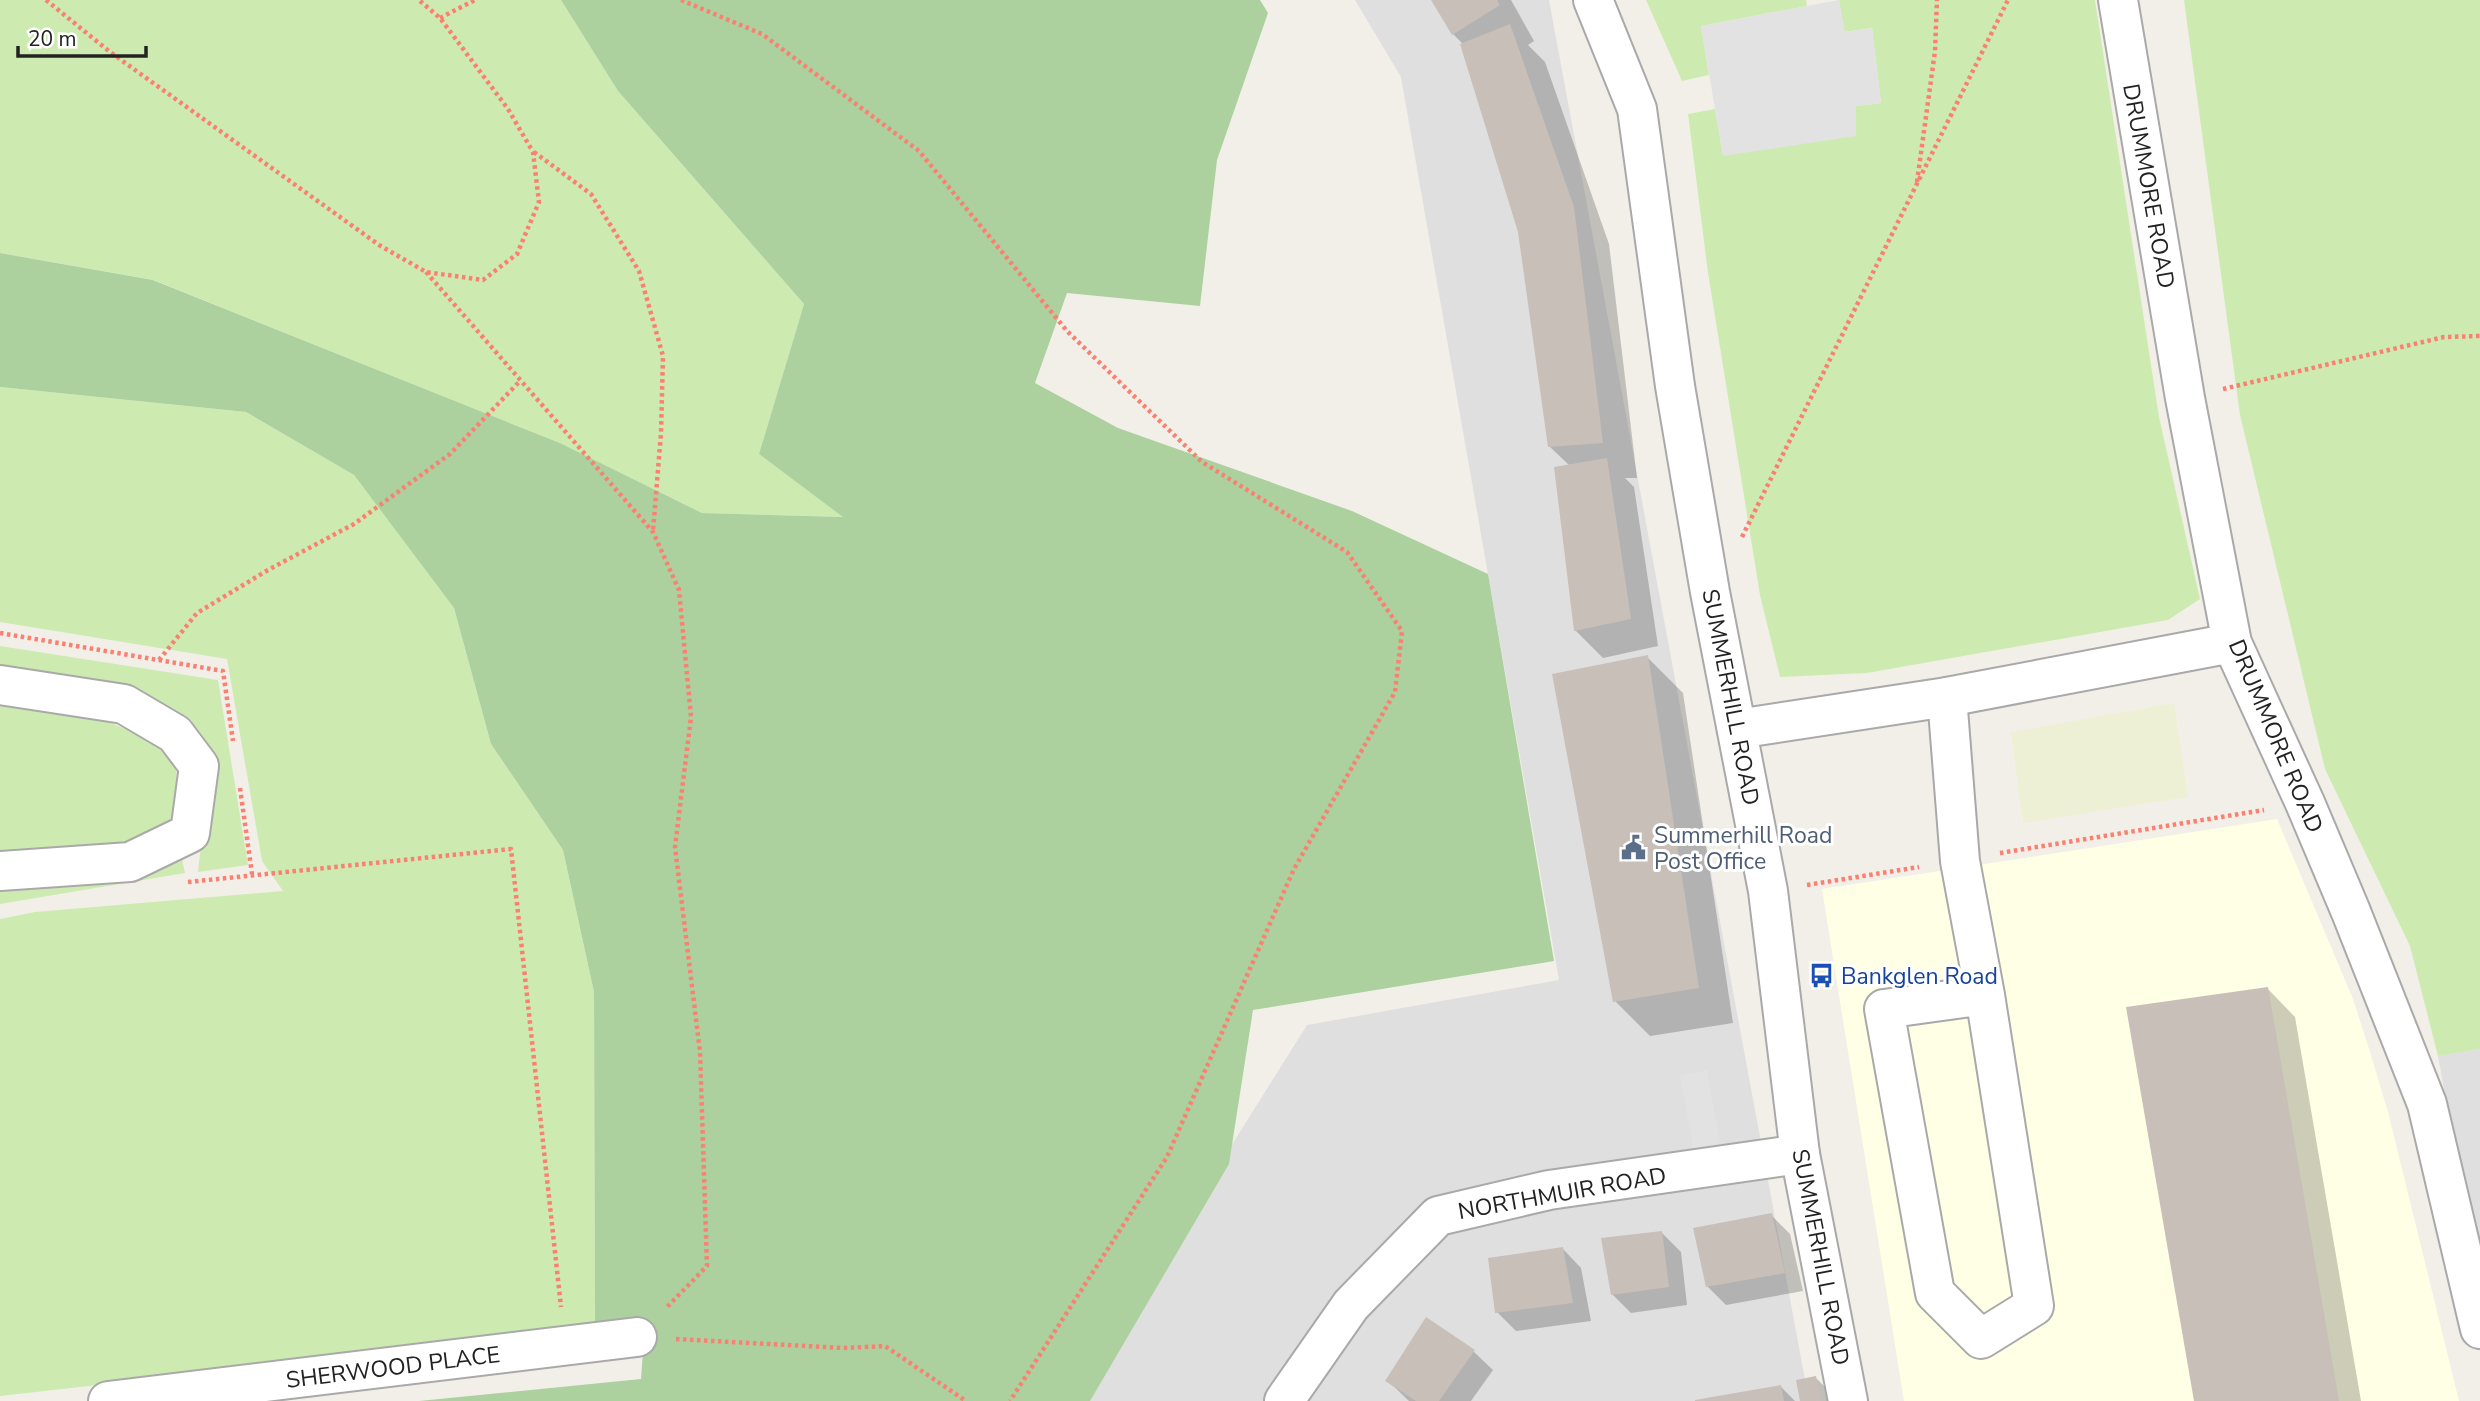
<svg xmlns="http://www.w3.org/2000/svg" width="2480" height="1401" font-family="'Nunito Sans',sans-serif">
<rect width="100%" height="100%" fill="#f2efe9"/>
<g fill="#e0dfdf">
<path d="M 1355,0 L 1549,0 L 1809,1401 L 1071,1401 L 1307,1025 L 1559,980 L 1401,77 Z"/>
<path d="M 2480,1049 L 2480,1251 L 2454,1144 L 2438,1056 Z"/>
</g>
<path fill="#ffffe5" d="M 2277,819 L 2353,999 L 2370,1052 L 2388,1112 L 2459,1401 L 1904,1401 L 1822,889 Z"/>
<path fill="#eef0d5" d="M 2174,703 L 2188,797 L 2023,823 L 2011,732 Z"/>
<g fill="#cdebb0">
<path d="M 0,0 L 561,0 L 618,91 L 804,304 L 759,454 L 845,517 L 702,513 L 560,443 L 154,280 L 0,253 Z"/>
<path d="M 1646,0 L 1806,0 L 1807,6 L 1701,26 L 1709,75 L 1682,81 Z"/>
<path d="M 1839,0 L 2095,0 L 2159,417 L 2200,599 L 2168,620 L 1867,673 L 1780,677 L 1760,595 L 1708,273 L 1688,114 L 1715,109 L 1723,155 L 1856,106 L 1881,103 L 1872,28 L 1844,32 Z"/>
<path d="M 2184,0 L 2480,0 L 2480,1049 L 2438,1056 L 2410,946 L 2325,769 L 2240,415 Z"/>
<path d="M 0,387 L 246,412 L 354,475 L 454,608 L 491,744 L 563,850 L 594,992 L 595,1329 L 0,1396 L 0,919 L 35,912 L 283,891 L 262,861 L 227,659 L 0,622 Z"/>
<path d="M 0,646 L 218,680 L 248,865 L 198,872 L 207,790 L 191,732 L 0,674 Z"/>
<path d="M 0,704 L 105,721 L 157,741 L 176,763 L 178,809 L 150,845 L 0,857 Z"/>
<path d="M 180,849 L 185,873 L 0,904 L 0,881 Z"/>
</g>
<path fill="#add19e" d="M 561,0 L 1260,0 L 1268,13 L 1217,160 L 1200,306 L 1067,293 L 1035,383 L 1118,428 L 1352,511 L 1488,574 L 1554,961 L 1253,1010 L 1229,1164 L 1090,1401 L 419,1401 L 641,1379 L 645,1323 L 595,1329 L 594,992 L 563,850 L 491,744 L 454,608 L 354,475 L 246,412 L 0,387 L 0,253 L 153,280 L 560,443 L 702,513 L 843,517 L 759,454 L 804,304 L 618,91 Z"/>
<g fill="#e2e2e2">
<path d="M 1839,0 L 1845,32 L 1872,28 L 1881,103 L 1856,106 L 1856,136 L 1723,156 L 1701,26 Z"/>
<path d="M 1707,1070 L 1724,1165 L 1697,1169 L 1680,1076 Z"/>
</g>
<g fill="#0003">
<path d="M 1433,0 L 1511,0 L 1534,41 L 1528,45 L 1545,62 L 1609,244 L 1637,478 L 1625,478 L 1634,487 L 1658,646 L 1603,658 L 1575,630 L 1570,466 L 1549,446 L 1519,232 L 1464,45 L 1453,34 Z"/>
<path d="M 1647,657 L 1683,693 L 1733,1023 L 1650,1036 L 1615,1001 Z"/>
<path d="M 2268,989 L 2295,1017 L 2361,1401 L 2196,1401 Z"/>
<path d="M 1771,1215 L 1790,1234 L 1803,1291 L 1726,1305 L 1707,1286 Z"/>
<path d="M 1662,1233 L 1681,1252 L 1687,1305 L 1631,1313 L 1612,1294 Z"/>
<path d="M 1563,1249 L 1581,1268 L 1591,1321 L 1516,1331 L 1497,1312 Z"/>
<path d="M 1426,1319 L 1474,1352 L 1493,1370 L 1471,1401 L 1409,1401 L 1387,1380 Z"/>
<path d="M 1816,1378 L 1825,1387 L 1828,1401 L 1802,1401 Z"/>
<path d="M 1781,1387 L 1795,1401 L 1701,1401 Z"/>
</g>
<g fill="#c7bfb8">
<path d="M 1431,0 L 1497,0 L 1500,5 L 1452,35 Z"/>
<path d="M 1510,24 L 1574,207 L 1603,443 L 1548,447 L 1518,232 L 1460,44 Z"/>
<path d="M 1607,458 L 1631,619 L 1574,631 L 1554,467 Z"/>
<path d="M 1648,655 L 1699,988 L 1613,1002 L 1552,674 Z"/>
<path d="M 2268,987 L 2339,1401 L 2194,1401 L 2126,1007 Z"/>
<path d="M 1772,1213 L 1785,1273 L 1706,1287 L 1693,1228 Z"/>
<path d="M 1662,1231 L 1669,1287 L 1611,1295 L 1601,1238 Z"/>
<path d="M 1563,1247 L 1573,1303 L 1495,1313 L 1488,1258 Z"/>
<path d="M 1426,1317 L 1475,1350 L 1439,1401 L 1416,1401 L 1385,1381 Z"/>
<path d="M 1816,1376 L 1821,1401 L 1800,1401 L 1796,1380 Z"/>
<path d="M 1781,1385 L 1784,1401 L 1695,1401 L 1695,1400 Z"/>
</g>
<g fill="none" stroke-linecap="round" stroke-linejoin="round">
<defs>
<g id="minor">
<path d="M 1593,0 L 1637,109 L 1675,386 L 1710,592 L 1768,891 L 1800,1154 L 1848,1401"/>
<path d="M 2118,0 L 2185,398 L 2232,643 L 2305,803 L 2351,912 L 2427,1104 L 2480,1329"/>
<path d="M 0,685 L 124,704 L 175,734 L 199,766 L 190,833 L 130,862 L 0,871"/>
<path d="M 1947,697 L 1960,861 L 1985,995 L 2034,1306 L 1981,1339 L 1935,1293 L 1884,1009 L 1985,995"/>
<path d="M 1737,729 L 1947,697 L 2232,643"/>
<path d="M 108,1401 L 637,1337"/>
<path d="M 1284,1401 L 1351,1305 L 1438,1216 L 1549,1190 L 1800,1154"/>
</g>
</defs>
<use href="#minor" stroke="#a9a9a9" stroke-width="42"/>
<g stroke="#fa8072" stroke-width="4.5" stroke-dasharray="3.5 3.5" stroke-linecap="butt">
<path d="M 46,0 L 110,52 L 379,245 L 426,272 L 483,280 L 517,254 L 539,202 L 533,152 L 508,109 L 440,18 L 419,0"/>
<path d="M 681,0 L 762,34 L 919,151 L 1067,331 L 1202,462 L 1347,552 L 1402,631 L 1395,692 L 1294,869 L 1167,1157 L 1010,1401"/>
<path d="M 440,18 L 475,0"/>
<path d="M 534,152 L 591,194 L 639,271 L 663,356 L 661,433 L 653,531"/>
<path d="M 1917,182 L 1935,51 L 1937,0"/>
<path d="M 426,272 L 653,532 L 679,590 L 691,717 L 675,847 L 700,1052 L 707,1266 L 665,1309"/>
<path d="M 2223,389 L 2444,337 L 2480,336"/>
<path d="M 1742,537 L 2008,0"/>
<path d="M 0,633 L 223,671 L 233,741"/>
<path d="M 159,660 L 197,613 L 268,570 L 354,524 L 450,454 L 520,381"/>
<path d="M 240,788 L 252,874"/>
<path d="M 2000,853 L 2264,810"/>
<path d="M 188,882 L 511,849 L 561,1307"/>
<path d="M 1807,885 L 1919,867"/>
<path d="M 676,1339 L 843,1348 L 885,1346 L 966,1401"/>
</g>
<use href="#minor" stroke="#fff" stroke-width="38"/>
</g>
<defs>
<symbol id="civic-bare" viewBox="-9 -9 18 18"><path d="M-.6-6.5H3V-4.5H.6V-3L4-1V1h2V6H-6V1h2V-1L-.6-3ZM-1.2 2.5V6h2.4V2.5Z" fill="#5c6f8a" stroke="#fff" stroke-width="2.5" paint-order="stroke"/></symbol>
<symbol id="bus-bare" viewBox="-9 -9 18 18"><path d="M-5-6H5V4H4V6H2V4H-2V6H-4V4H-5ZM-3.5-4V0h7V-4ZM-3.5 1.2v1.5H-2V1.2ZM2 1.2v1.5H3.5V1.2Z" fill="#1a4fb4" stroke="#fff" stroke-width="2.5" paint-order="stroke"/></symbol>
</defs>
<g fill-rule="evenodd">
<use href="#civic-bare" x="1616" y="830" width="35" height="35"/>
<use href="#bus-bare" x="1804" y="958" width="35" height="35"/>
</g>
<g text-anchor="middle" stroke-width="6" stroke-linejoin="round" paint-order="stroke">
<g font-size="23" fill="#222" stroke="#fff">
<text transform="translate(2149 186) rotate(80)" y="8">DRUMMORE ROAD</text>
<text transform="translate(1731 697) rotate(79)" y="8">SUMMERHILL ROAD</text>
<text transform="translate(2276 736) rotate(67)" y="8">DRUMMORE ROAD</text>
<text transform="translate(1562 1193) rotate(-10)" y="8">NORTHMUIR ROAD</text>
<text transform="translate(1821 1257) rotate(79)" y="8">SUMMERHILL ROAD</text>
<text transform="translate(393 1367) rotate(-7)" y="8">SHERWOOD PLACE</text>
</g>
<g font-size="23" fill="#4e5e75" stroke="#fff" text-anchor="start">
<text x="1654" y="843">Summerhill Road<tspan x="1654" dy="26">Post Office</tspan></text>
</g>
<g font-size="23" fill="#164399" stroke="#fff" text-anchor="start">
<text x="1841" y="984">Bankglen Road</text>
</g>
</g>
<path d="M18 46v10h128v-10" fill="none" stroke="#222222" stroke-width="3.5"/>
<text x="28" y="46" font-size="21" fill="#222222" stroke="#ffffff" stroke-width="5" paint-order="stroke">20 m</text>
</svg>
